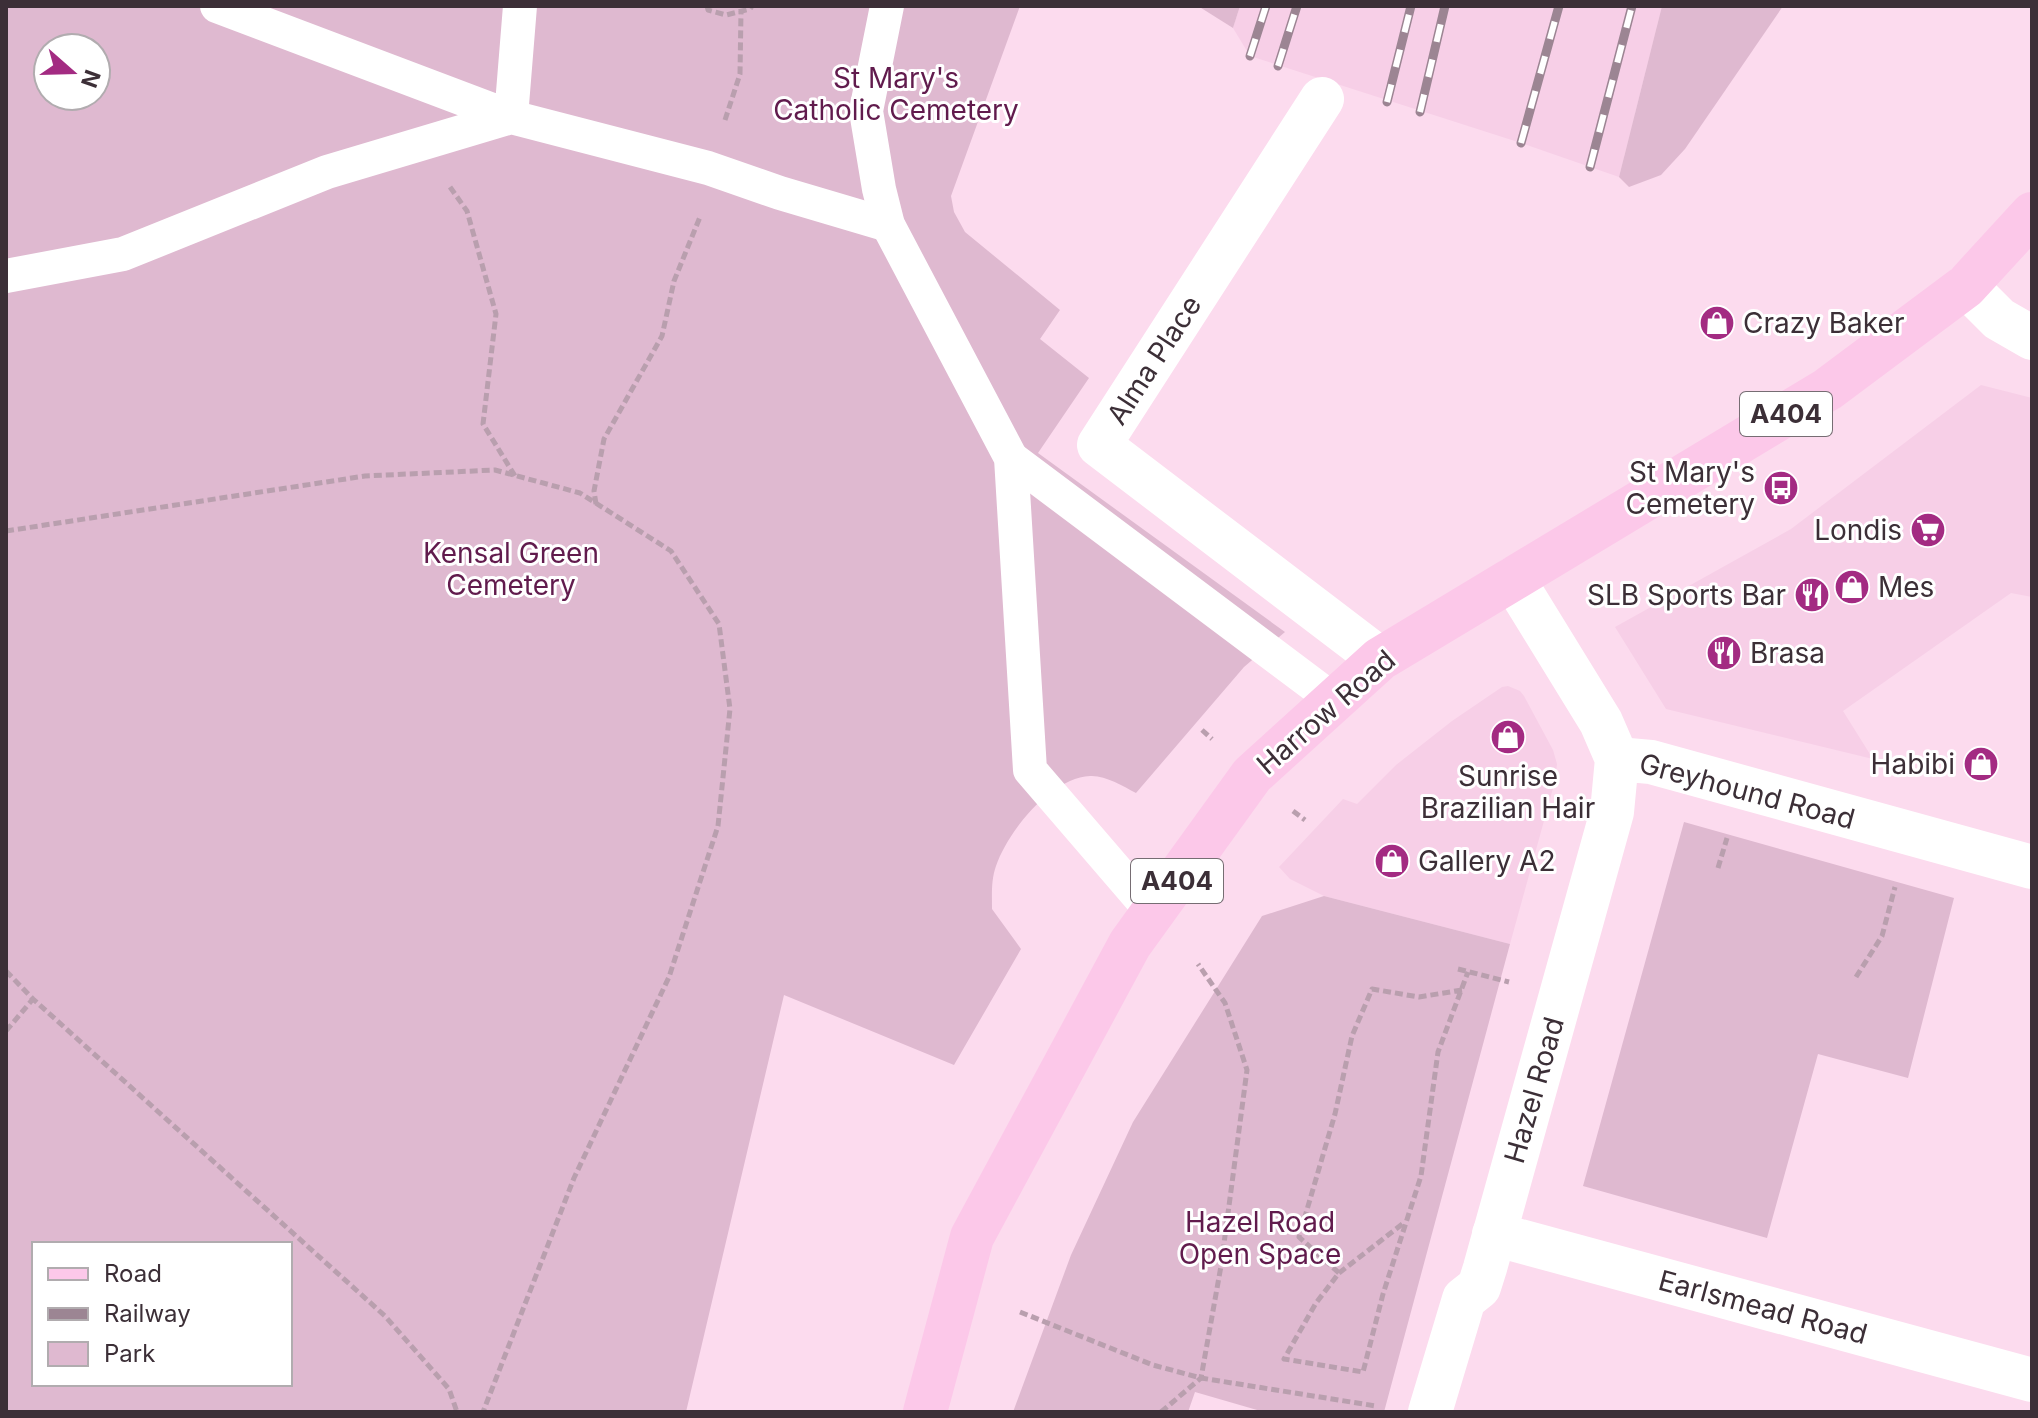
<svg xmlns="http://www.w3.org/2000/svg" width="2038" height="1418" font-family="Inter,sans-serif">
<rect width="100%" height="100%" fill="#fcdbee"/>
<g fill="#f7cfe7">
<path d="M 1240,6 L 1662,6 L 1619,177 L 1521,143 L 1250,56 L 1233,28 Z"/>
<path d="M 1981,385 L 2032,398 L 2032,597 L 2011,593 L 1843,711 L 1873,759 L 1666,709 L 1615,627 L 1791,529 Z"/>
<path d="M 1508,686 L 1520,691 L 1524,696 L 1553,750 L 1557,764 L 1555,781 L 1510,944 L 1324,896 L 1290,879 L 1279,867 L 1343,799 L 1357,804 L 1396,765 L 1452,721 L 1502,687 Z"/>
</g>
<g fill="#dfb9d0" fill-rule="evenodd">
<path d="M 6,6 L 1020,6 L 951,196 L 954,212 L 965,232 L 1060,310 L 1040,339 L 1089,378 L 1038,453 L 1285,632 L 1244,667 L 1136,793 C 1123,786 1105,775 1090,776 C 1051,778 1008,831 996,866 C 991,880 992,894 992,909 L 1021,949 L 954,1065 L 784,995 L 686,1412 L 6,1412 ZM 48,48 L 96,48 L 96,96 L 48,96 ZM 34,1244 L 290,1244 L 290,1384 L 34,1384 Z"/>
<path d="M 1198,6 L 1240,6 L 1233,28 Z"/>
<path d="M 1662,6 L 1783,6 L 1685,149 L 1661,175 L 1629,187 L 1619,177 Z"/>
<path d="M 1684,822 L 1954,898 L 1908,1078 L 1818,1054 L 1767,1238 L 1583,1186 Z"/>
<path d="M 1324,896 L 1510,944 L 1384,1412 L 1264,1412 L 1195,1392 L 1188,1412 L 1013,1412 L 1071,1255 L 1133,1122 L 1262,916 Z"/>
</g>
<g fill="none" stroke-linecap="round" stroke-linejoin="round">
<g stroke="#b99fae" stroke-width="5" stroke-dasharray="8 4" stroke-linecap="butt">
<path d="M 707,6 L 708,10 L 726,15 L 750,9 L 752,6"/>
<path d="M 725,120 L 740,74 L 741,11"/>
<path d="M 450,187 L 467,211 L 496,314 L 483,424 L 515,476"/>
<path d="M 596,504 L 594,491 L 604,439 L 662,336 L 674,281 L 700,217"/>
<path d="M 6,531 L 365,476 L 495,470 L 580,493 L 671,551 L 719,624 L 730,709 L 718,826 L 669,977 L 574,1178 L 483,1412"/>
<path d="M 1202,730 L 1212,739"/>
<path d="M 1293,811 L 1305,820"/>
<path d="M 1718,868 L 1727,838"/>
<path d="M 1458,969 L 1509,982"/>
<path d="M 6,971 L 33,999 L 385,1316 L 449,1389 L 457,1412"/>
<path d="M 1856,977 L 1882,936 L 1895,887"/>
<path d="M 1462,990 L 1419,997 L 1372,989 L 1352,1036 L 1335,1114 L 1299,1237 L 1339,1273 L 1316,1303 L 1284,1359 L 1363,1372 L 1383,1294 L 1421,1176 L 1438,1052 L 1468,972"/>
<path d="M 6,1031 L 33,999"/>
<path d="M 1339,1273 L 1405,1222"/>
<path d="M 1020,1312 L 1153,1365 L 1201,1378 L 1376,1406"/>
<path d="M 1161,1412 L 1201,1378 L 1221,1266 L 1247,1070 L 1225,1003 L 1198,964"/>
</g>
<g stroke="#fff" stroke-width="34">
<path d="M 217,6 L 511,117 L 520,6"/>
<path d="M 887,6 L 866,111 L 879,189 L 888,225 L 1011,458 L 1030,770 L 1153,913"/>
<path d="M 6,276 L 123,254 L 327,172 L 511,117 L 708,168 L 780,193 L 888,225"/>
<path d="M 1011,458 L 1335,701"/>
</g>
<g stroke="#fff" stroke-width="44">
<path d="M 1322,99 L 1099,445 L 1380,659"/>
<path d="M 1966,286 L 1999,319 L 2032,338"/>
<path d="M 1617,759 L 1651,762 L 2032,867"/>
<path d="M 1494,1234 L 2032,1380"/>
<path d="M 1430,1412 L 1464,1299 L 1479,1287 L 1485,1268 L 1612,812 L 1617,759 L 1601,722 L 1513,579"/>
</g>
<path stroke="#fcc8e9" stroke-width="44" d="M 925,1412 L 972,1237 L 1130,944 L 1252,775 L 1380,659 L 1828,389 L 1966,286 L 2032,214"/>
<defs>
<g id="rail">
<path d="M 1250,56 L 1266,6"/>
<path d="M 1278,66 L 1297,6"/>
<path d="M 1387,102 L 1411,6"/>
<path d="M 1420,112 L 1445,6"/>
<path d="M 1521,143 L 1559,6"/>
<path d="M 1590,167 L 1632,6"/>
</g>
</defs>
<use href="#rail" stroke="#9c8593" stroke-width="9"/>
<use href="#rail" stroke="#fff" stroke-width="6" stroke-dasharray="18" stroke-linecap="butt"/>
</g>
<defs>
<symbol id="shop-disc" viewBox="-11 -11 22 22"><circle r="9.5" fill="#a32b82" stroke="#fff"/><path d="M-5-2.5h2.3a2.7 3.5 0 0 1 5.4 0H5L5.5 6h-11ZM-1.5-2.5h3a1.5 2.3 0 0 0-3 0Z" fill="#fff"/></symbol>
<symbol id="bus-disc" viewBox="-11 -11 22 22"><circle r="9.5" fill="#a32b82" stroke="#fff"/><path d="M-5-6H5V4H4V6H2V4H-2V6H-4V4H-5ZM-3.5-4V0h7V-4ZM-3.5 1.2v1.5H-2V1.2ZM2 1.2v1.5H3.5V1.2Z" fill="#fff"/></symbol>
<symbol id="supermarket-disc" viewBox="-11 -11 22 22"><circle r="9.5" fill="#a32b82" stroke="#fff"/><path d="M-6-5.5h2.5l.6 2H6L4.5 2H-2.5L-4.4-4H-6ZM-1.5 3.2a1.3 1.3 0 1 0 .1 0ZM3 3.2a1.3 1.3 0 1 0 .1 0Z" fill="#fff"/></symbol>
<symbol id="restaurant-disc" viewBox="-11 -11 22 22"><circle r="9.5" fill="#a32b82" stroke="#fff"/><path d="M-5-6h1v4h1v-4h1v4h1v-4h1v5L-1.5 .5V6h-2V.5L-5-1ZM5-6V6H3V1.5H1.5Q1.5-4 5-6Z" fill="#fff"/></symbol>
</defs>
<g fill-rule="evenodd">
<use href="#shop-disc" x="1697" y="303" width="40" height="40"/>
<use href="#bus-disc" x="1761" y="468" width="40" height="40"/>
<use href="#supermarket-disc" x="1908" y="510" width="40" height="40"/>
<use href="#shop-disc" x="1832" y="567" width="40" height="40"/>
<use href="#restaurant-disc" x="1792" y="575" width="40" height="40"/>
<use href="#restaurant-disc" x="1704" y="633" width="40" height="40"/>
<use href="#shop-disc" x="1488" y="717" width="40" height="40"/>
<use href="#shop-disc" x="1961" y="744" width="40" height="40"/>
<use href="#shop-disc" x="1372" y="841" width="40" height="40"/>
</g>
<g text-anchor="middle" stroke-width="6" stroke-linejoin="round" paint-order="stroke">
<g fill="#fff" stroke="#766d73" stroke-width="2">
<rect x="1740" y="392" width="92" height="44" rx="6"/>
<rect x="1131" y="859" width="92" height="44" rx="6"/>
</g>
<g font-size="26" font-weight="bold" fill="#3c2f37">
<text x="1786" y="423">A404</text>
<text x="1177" y="890">A404</text>
</g>
<g font-size="28" fill="#611b4d" stroke="#fff">
<text x="896" y="88">St Mary's<tspan x="896" dy="32">Catholic Cemetery</tspan></text>
<text x="511" y="563">Kensal Green<tspan x="511" dy="32">Cemetery</tspan></text>
<text x="1260" y="1232">Hazel Road<tspan x="1260" dy="32">Open Space</tspan></text>
</g>
<g font-size="28" fill="#3c2f37" stroke="#fff" text-anchor="start">
<text x="1743" y="333">Crazy Baker</text>
<text x="1755" y="482" text-anchor="end">St Mary's<tspan x="1755" dy="32">Cemetery</tspan></text>
<text x="1902" y="540" text-anchor="end">Londis</text>
<text x="1878" y="597">Mes</text>
<text x="1786" y="605" text-anchor="end">SLB Sports Bar</text>
<text x="1750" y="663">Brasa</text>
<text x="1955" y="774" text-anchor="end">Habibi</text>
<text x="1508" y="786" text-anchor="middle">Sunrise<tspan x="1508" dy="32">Brazilian Hair</tspan></text>
<text x="1418" y="871">Gallery A2</text>
</g>
<g font-size="28" fill="#3c2f37" stroke="#fff">
<text transform="translate(1154 360) rotate(-57)" y="10">Alma Place</text>
<text transform="translate(1326 712) rotate(-41)" y="10">Harrow Road</text>
<text transform="translate(1747 791) rotate(15)" y="10">Greyhound Road</text>
<text transform="translate(1534 1090) rotate(-74)" y="10">Hazel Road</text>
<text transform="translate(1763 1307) rotate(15)" y="10">Earlsmead Road</text>
</g>
</g>
<rect width="2038" height="1418" fill="none" stroke="#3c2f37" stroke-width="16"/>
<rect x="32" y="1242" width="260" height="144" fill="#ffffff" stroke="#b1acaf" stroke-width="2"/>
<rect x="48" y="1268" width="40" height="12" fill="#fcc8e9" stroke="#b1acaf" stroke-width="2"/>
<text x="104" y="1282" font-size="24" fill="#3c2f37">Road</text>
<rect x="48" y="1308" width="40" height="12" fill="#9c8593" stroke="#b1acaf" stroke-width="2"/>
<text x="104" y="1322" font-size="24" fill="#3c2f37">Railway</text>
<rect x="48" y="1342" width="40" height="24" fill="#dfb9d0" stroke="#b1acaf" stroke-width="2"/>
<text x="104" y="1362" font-size="24" fill="#3c2f37">Park</text>
<g transform="translate(72 72) rotate(110)"><circle r="38" fill="#ffffff" stroke="#b1acaf" stroke-width="2"/>
<path d="M0-6L14 30L0 20L-14 30Z" fill="#a32b82"/>
<text y="-12" font-size="22" font-weight="bold" text-anchor="middle" fill="#3c2f37">N</text>
</g>
</svg>
